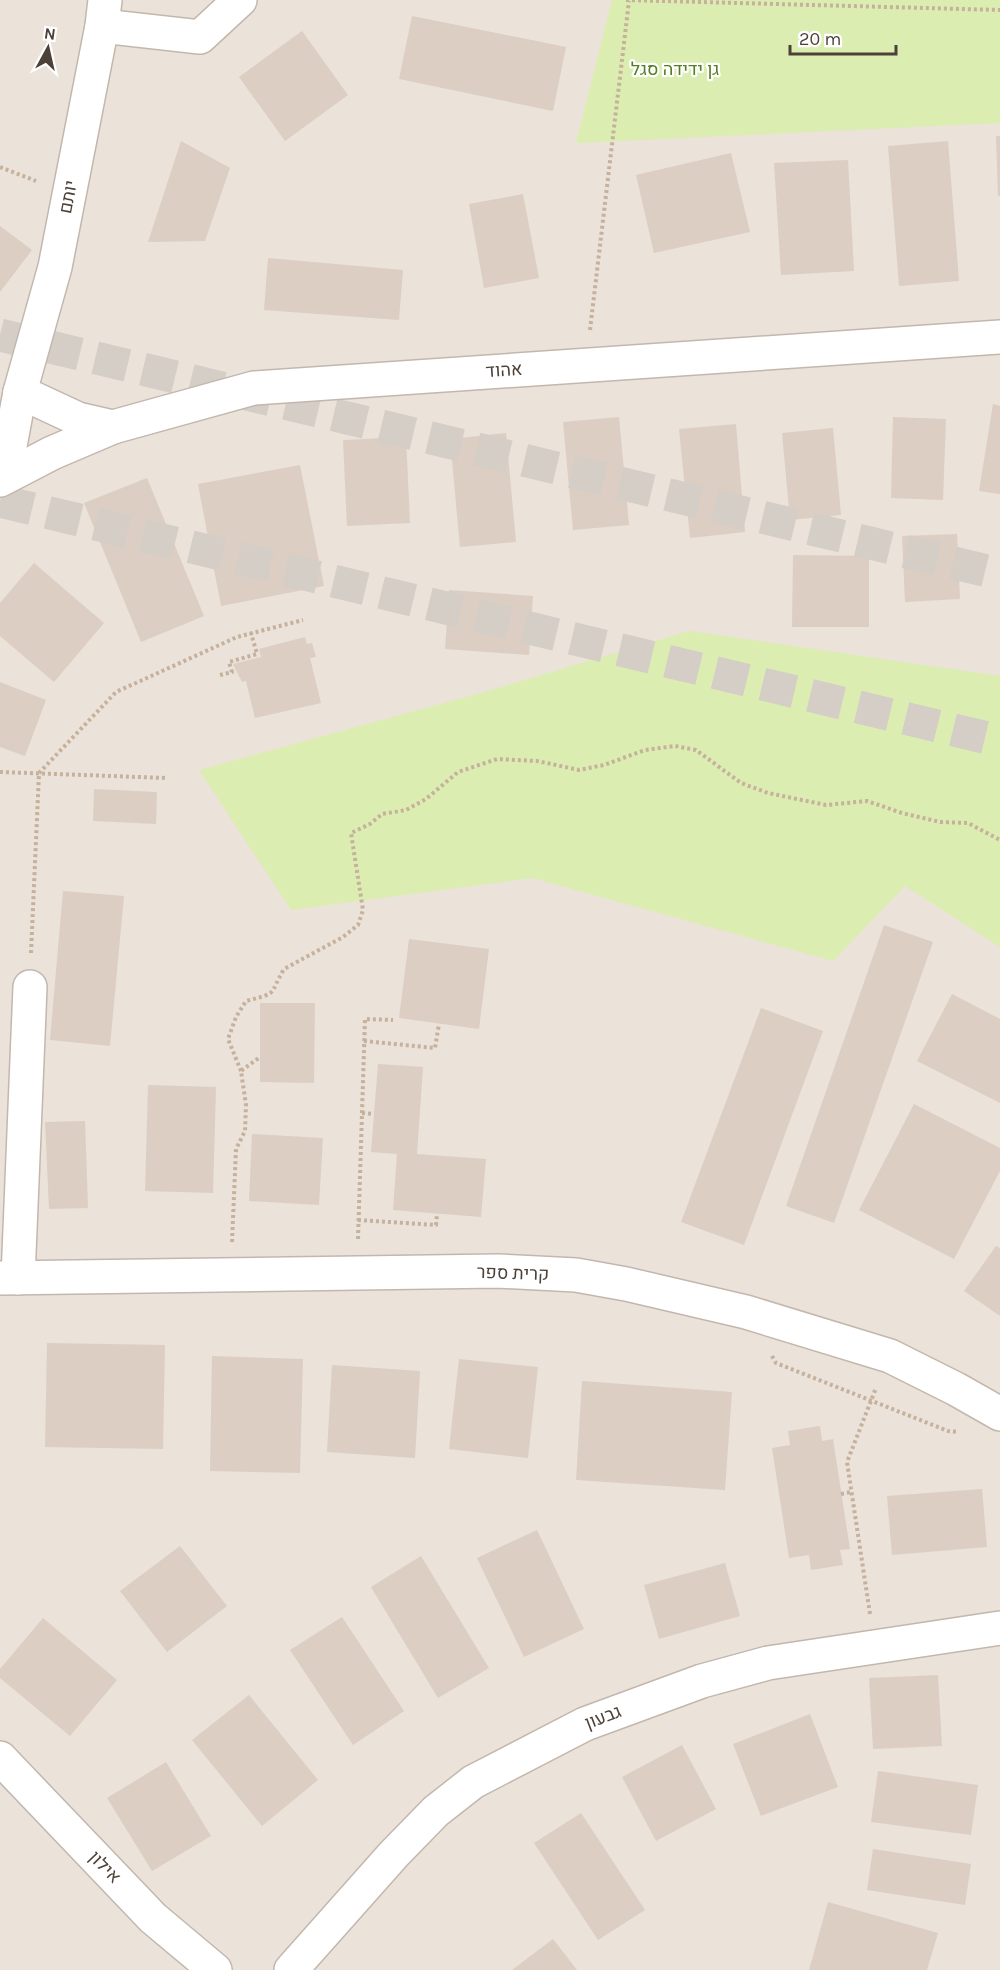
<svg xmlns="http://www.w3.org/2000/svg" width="1000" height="1970" font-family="Karla,Heebo,sans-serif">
<rect width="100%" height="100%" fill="#f6f1eb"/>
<rect fill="#ebe2d9" x="0" y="0" width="1000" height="1970"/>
<g fill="#dcedb2">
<path d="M 612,0 L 1000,0 L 1000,123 L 576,143 Z"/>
<path d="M 689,631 L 1000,676 L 1000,947 L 905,886 L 833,961 L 532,878 L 291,910 L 199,770 L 495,689 Z"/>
</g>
<g fill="#dccec3">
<path d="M 412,16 L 566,47 L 553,111 L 399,79 Z"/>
<path d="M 302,31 L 348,95 L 285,141 L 239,77 Z"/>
<path d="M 996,136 L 1000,136 L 1000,196 L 998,196 Z"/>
<path d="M 181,141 L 230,168 L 205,241 L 148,242 Z"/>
<path d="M 948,141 L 959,281 L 899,286 L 888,146 Z"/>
<path d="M 731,153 L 750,232 L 654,253 L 636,175 Z"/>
<path d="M 848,160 L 854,271 L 781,275 L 774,163 Z"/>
<path d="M 523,194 L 539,278 L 484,288 L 469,204 Z"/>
<path d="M 0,226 L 32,250 L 0,292 Z"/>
<path d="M 268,258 L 403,270 L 399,320 L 264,310 Z"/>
<path d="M 993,404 L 1000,406 L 1000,494 L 979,491 Z"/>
<path d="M 619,417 L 629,525 L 573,530 L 563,422 Z"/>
<path d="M 893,417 L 946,419 L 943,500 L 891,498 Z"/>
<path d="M 736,424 L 745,532 L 690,538 L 679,429 Z"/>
<path d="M 833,428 L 841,515 L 790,520 L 782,433 Z"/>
<path d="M 506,433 L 516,542 L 460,547 L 450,439 Z"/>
<path d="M 406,437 L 410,523 L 347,526 L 343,440 Z"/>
<path d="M 300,465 L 324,586 L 221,606 L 198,484 Z"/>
<path d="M 147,478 L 204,616 L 141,642 L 84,503 Z"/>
<path d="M 957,534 L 960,599 L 905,602 L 902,536 Z"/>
<path d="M 793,555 L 869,556 L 869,627 L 792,627 Z"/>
<path d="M 34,563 L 104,623 L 54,682 L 0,636 L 0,603 Z"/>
<path d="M 449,590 L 533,596 L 529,655 L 445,649 Z"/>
<path d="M 305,637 L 307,644 L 312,643 L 316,657 L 310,658 L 321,703 L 255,718 L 246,681 L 242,682 L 233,664 L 261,657 L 259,649 Z"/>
<path d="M 0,682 L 46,700 L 25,756 L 0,747 Z"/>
<path d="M 94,789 L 157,792 L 156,824 L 93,821 Z"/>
<path d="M 63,891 L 124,896 L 110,1046 L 50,1040 Z"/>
<path d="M 884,925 L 933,942 L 834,1223 L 786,1206 Z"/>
<path d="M 409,939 L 489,949 L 479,1029 L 399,1018 Z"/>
<path d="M 952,994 L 1000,1019 L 1000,1103 L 917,1061 Z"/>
<path d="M 260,1003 L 315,1003 L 314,1083 L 260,1082 Z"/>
<path d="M 761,1008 L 823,1031 L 744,1245 L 681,1222 Z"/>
<path d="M 378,1064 L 423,1067 L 417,1154 L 486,1159 L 481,1217 L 393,1210 L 397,1154 L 371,1152 Z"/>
<path d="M 148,1085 L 216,1087 L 213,1193 L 145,1191 Z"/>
<path d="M 914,1104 L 1000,1148 L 1000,1171 L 954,1259 L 859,1210 Z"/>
<path d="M 85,1121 L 88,1208 L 49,1209 L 45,1122 Z"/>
<path d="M 252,1134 L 323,1138 L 319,1205 L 249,1201 Z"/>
<path d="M 996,1246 L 1000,1248 L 1000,1316 L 964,1291 Z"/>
<path d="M 47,1343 L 165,1345 L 163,1449 L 45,1447 Z"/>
<path d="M 212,1356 L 303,1359 L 300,1473 L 210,1471 Z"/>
<path d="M 459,1359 L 538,1367 L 528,1458 L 449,1449 Z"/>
<path d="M 332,1365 L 420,1371 L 415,1458 L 327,1452 Z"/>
<path d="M 582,1381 L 732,1392 L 725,1490 L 576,1480 Z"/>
<path d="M 820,1426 L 822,1441 L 833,1439 L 850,1549 L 840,1550 L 843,1565 L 811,1570 L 809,1555 L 789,1558 L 772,1448 L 790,1445 L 788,1431 Z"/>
<path d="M 982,1489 L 987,1547 L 892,1555 L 887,1496 Z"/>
<path d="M 537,1530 L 584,1629 L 524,1657 L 477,1558 Z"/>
<path d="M 180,1546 L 227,1606 L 167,1652 L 120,1591 Z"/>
<path d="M 421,1556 L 489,1668 L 438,1698 L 371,1587 Z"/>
<path d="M 725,1563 L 740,1616 L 659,1639 L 644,1585 Z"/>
<path d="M 342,1617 L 404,1711 L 353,1745 L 290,1650 Z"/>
<path d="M 43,1618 L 117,1680 L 70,1736 L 0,1678 L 0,1669 Z"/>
<path d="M 938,1675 L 942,1746 L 873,1749 L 869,1678 Z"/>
<path d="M 249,1695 L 318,1780 L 262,1826 L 192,1740 Z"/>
<path d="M 810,1714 L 838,1787 L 761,1816 L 733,1744 Z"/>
<path d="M 682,1745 L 716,1809 L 656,1841 L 622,1777 Z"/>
<path d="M 166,1762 L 211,1836 L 152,1871 L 107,1798 Z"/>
<path d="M 878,1771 L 978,1785 L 971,1835 L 871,1822 Z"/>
<path d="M 581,1813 L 645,1910 L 598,1940 L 534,1843 Z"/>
<path d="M 873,1849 L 971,1864 L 965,1905 L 867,1890 Z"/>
<path d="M 828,1902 L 938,1933 L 927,1970 L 809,1970 Z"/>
<path d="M 553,1939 L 577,1970 L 512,1970 Z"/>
</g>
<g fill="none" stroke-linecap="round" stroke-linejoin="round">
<g stroke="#d4cec7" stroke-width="33" stroke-dasharray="33 16" stroke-linecap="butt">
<path d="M 0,335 L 1000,574"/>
<path d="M 0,501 L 1000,741"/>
</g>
<defs>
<g id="minor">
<path d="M 102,26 L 200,37 L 240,0"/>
<path d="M 20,392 L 78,419 L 113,427 L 254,388 L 1000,337"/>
<path d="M 0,464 L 10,446 L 20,392 L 55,267 L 102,26 L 105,0"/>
<path d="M 0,480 L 52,453 L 113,427"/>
<path d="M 0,1278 L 498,1271 L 576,1275 L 626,1284 L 746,1312 L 890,1356 L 956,1389 L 1000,1414"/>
<path d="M 18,1278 L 30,987"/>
<path d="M 0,1758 L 153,1918 L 215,1970"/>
<path d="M 291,1970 L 394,1854 L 436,1811 L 473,1782 L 585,1724 L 702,1681 L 768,1663 L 1000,1628"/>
</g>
</defs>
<use href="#minor" stroke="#c3b7ad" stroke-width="36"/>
<g stroke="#c6b19d" stroke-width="4" stroke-dasharray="3 3" stroke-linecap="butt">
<path d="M 626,0 L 1000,10"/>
<path d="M 0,167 L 36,181"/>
<path d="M 590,330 L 629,1"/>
<path d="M 220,675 L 232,672 L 229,662 L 257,654 L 251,633"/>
<path d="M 0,772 L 166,778"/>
<path d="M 31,953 L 39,773 L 116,692 L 237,637 L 303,620"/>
<path d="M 364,1041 L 435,1048 L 439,1024"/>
<path d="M 241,1071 L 228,1039 L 236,1017 L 246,1001 C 280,992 268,996 284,969 L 343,937 L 358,925 L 363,910 L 351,833 L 370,824 L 382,814 L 406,810 L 426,799 L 458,772 L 497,759 L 537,761 L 579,770 L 604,765 L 645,750 L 675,746 L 696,750 L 741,783 L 768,793 L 826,805 L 867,801 L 902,813 L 940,822 L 968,823 L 1000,840"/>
<path d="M 362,1113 L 374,1114"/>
<path d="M 358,1220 L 436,1225 L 437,1214"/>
<path d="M 358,1239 L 365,1019 L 393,1020"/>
<path d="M 232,1242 L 236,1149 L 245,1131 L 246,1105 L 241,1071 L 260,1057"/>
<path d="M 772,1356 L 776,1363 L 948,1431 L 958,1432"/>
<path d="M 841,1494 L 851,1492"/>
<path d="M 870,1614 L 847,1462 L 876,1388"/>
</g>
<use href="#minor" stroke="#fff" stroke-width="33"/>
</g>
<g text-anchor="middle" stroke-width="4.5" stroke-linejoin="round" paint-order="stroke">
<g font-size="18" fill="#547d24" stroke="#fff">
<text x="675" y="75">גן ידידה סגל</text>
</g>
<g font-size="18" fill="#4c4138" stroke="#fff">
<text transform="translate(68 197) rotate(-79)" y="6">יותם</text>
<text transform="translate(504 370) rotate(-4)" y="6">אהוד</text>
<text transform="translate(513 1273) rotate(2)" y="6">קרית ספר</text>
<text transform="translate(603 1717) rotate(-21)" y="6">גבעון</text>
<text transform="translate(105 1867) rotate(46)" y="6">אילון</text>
</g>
</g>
<g transform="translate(48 48) rotate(8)" stroke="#ffffff" stroke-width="4.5" paint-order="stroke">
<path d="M0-4.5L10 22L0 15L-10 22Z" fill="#4c4138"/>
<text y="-9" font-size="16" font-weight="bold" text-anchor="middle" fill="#4c4138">N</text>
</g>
<path d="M790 45v9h106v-9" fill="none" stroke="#4c4138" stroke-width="3"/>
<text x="799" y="45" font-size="18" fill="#4c4138" stroke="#ffffff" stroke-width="4.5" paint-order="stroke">20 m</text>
</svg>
